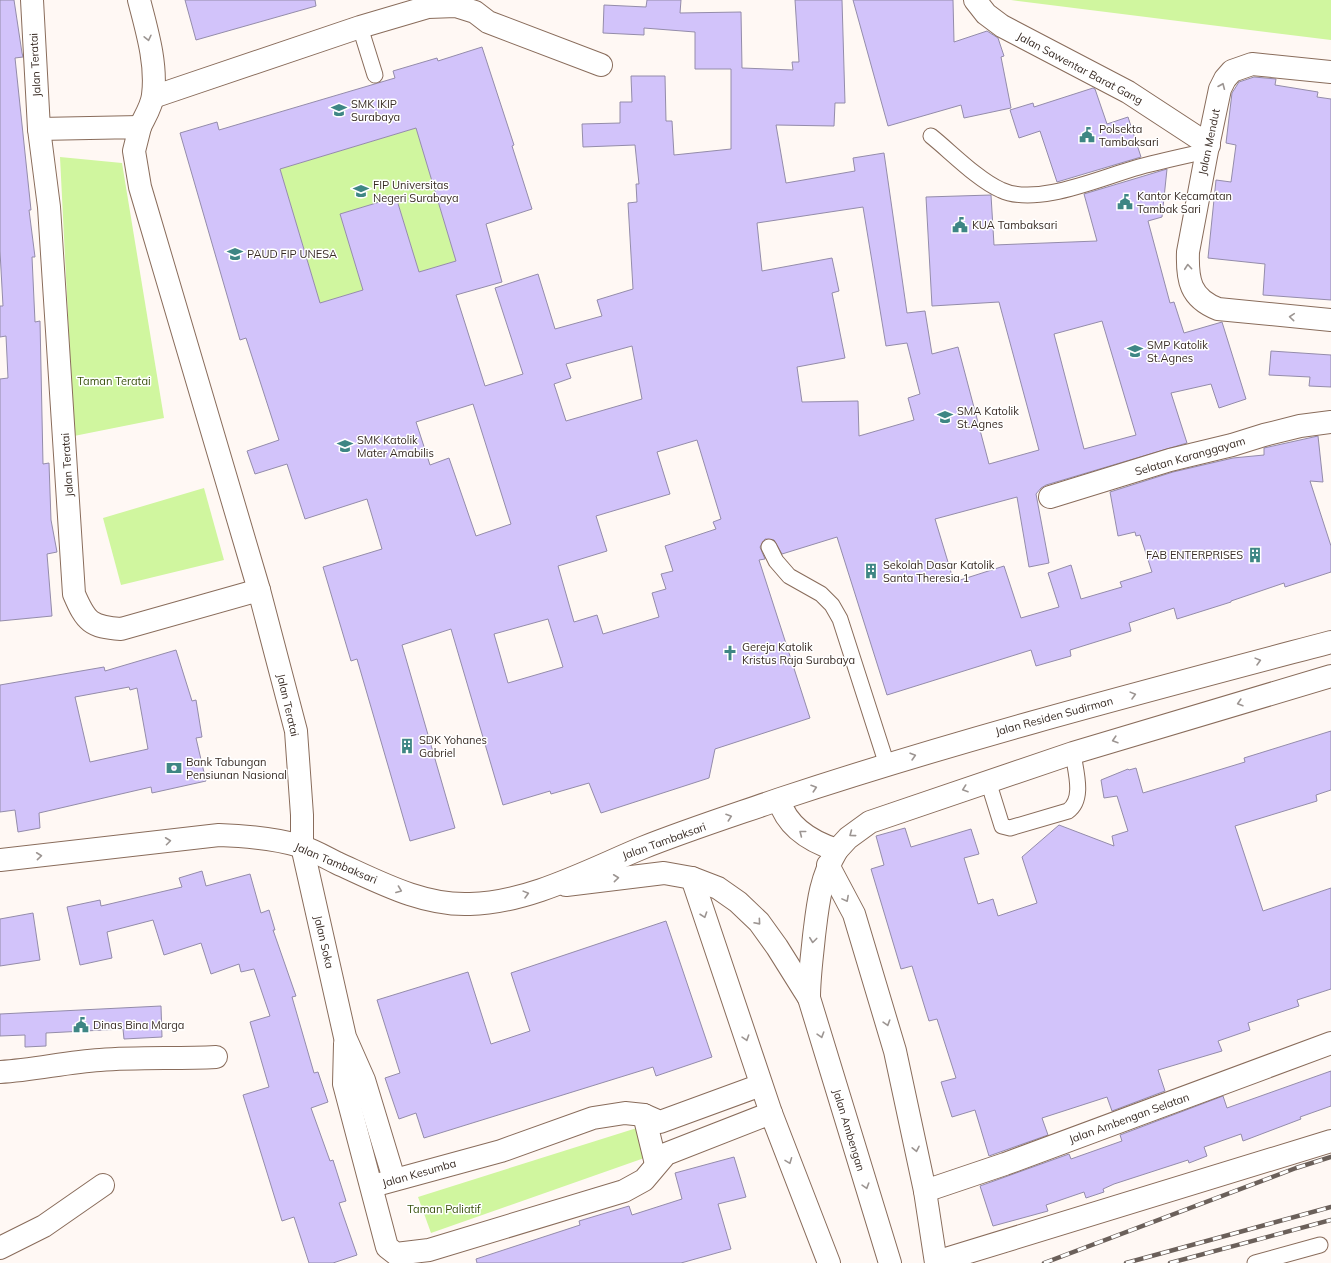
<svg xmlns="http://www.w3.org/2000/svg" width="1331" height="1263" font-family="Mulish,sans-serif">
<rect width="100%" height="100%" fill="#fff8f4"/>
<g fill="#d0f69f">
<path d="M 1011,0 L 1331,0 L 1331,40 Z"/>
<path d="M 416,128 L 456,261 L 419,272 L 396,197 L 340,214 L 363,290 L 320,303 L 280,169 Z"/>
<path d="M 60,157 L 122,163 L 164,418 L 74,436 Z"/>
<path d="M 204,488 L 224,560 L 121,585 L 103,518 Z"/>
<path d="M 640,1127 L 650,1156 L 431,1233 L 418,1197 Z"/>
</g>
<g fill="#d2c3fa" stroke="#948caa" fill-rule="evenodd">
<path d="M 0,0 L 14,0 L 22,53 L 23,57 L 15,58 L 31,210 L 29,210 L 35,257 L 32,257 L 35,322 L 40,321 L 43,464 L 49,463 L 51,520 L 57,552 L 47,554 L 52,616 L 0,621 L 0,379 L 8,378 L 6,336 L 0,337 L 0,306 L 3,306 L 0,251 Z"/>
<path d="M 185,0 L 315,0 L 316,6 L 196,40 Z"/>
<path d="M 647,0 L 681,0 L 680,13 L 741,12 L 742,68 L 793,70 L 792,62 L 799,62 L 795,0 L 842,0 L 845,103 L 835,103 L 834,126 L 776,125 L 786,183 L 855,171 L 853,158 L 884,153 L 907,313 L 925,311 L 932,354 L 958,347 L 989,464 L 1039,450 L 999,302 L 932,306 L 926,197 L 991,195 L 994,245 L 1097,241 L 1084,194 L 1167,169 L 1162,217 L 1148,221 L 1170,303 L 1174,302 L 1184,333 L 1222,322 L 1246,399 L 1219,408 L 1211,384 L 1171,393 L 1187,443 L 1046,485 L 1041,488 L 1036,494 L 1049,563 L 1029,567 L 1017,497 L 935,519 L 954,582 L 1004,566 L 1021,618 L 1059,607 L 1048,573 L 1071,565 L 1081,599 L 1122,587 L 1120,582 L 1152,572 L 1140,535 L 1136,536 L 1135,532 L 1118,536 L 1110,492 L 1173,472 L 1233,458 L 1264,455 L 1264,448 L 1318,436 L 1323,482 L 1310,481 L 1331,546 L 1331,572 L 1285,587 L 1284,583 L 1231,601 L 1231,602 L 1177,619 L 1174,608 L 1129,623 L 1131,631 L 1070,650 L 1071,656 L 1036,666 L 1031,650 L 887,695 L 837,537 L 782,554 L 774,540 L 765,539 L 760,547 L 765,559 L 759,560 L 810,718 L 715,749 L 709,778 L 601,813 L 589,783 L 551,794 L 550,791 L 503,805 L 451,629 L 402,645 L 455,828 L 410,841 L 357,659 L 351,661 L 323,567 L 382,549 L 367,499 L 305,519 L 287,464 L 255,474 L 247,451 L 279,440 L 246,338 L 240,340 L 180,133 L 217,122 L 219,130 L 378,83 L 395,78 L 393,71 L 437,58 L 438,61 L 482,47 L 514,145 L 512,146 L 532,209 L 486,224 L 502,282 L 456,295 L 485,386 L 523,374 L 495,288 L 538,274 L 555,329 L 602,316 L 597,300 L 633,289 L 628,203 L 637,202 L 636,184 L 639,184 L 635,145 L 583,147 L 582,124 L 620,123 L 620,102 L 632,102 L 631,76 L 665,76 L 666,121 L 672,121 L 674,155 L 731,149 L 731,69 L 695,69 L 695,32 L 644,28 L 644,35 L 603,33 L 604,5 L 646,7 ZM 416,128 L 456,261 L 419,272 L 396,197 L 340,214 L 363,290 L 320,303 L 280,169 ZM 863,207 L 886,346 L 907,343 L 920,394 L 908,398 L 914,420 L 859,436 L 858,401 L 802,402 L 797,367 L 845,358 L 832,293 L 839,291 L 832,258 L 762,271 L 757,223 ZM 1102,321 L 1136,435 L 1084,449 L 1054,334 ZM 632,346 L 642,399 L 566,421 L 554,384 L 571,378 L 566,364 ZM 473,404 L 511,524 L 476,536 L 449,458 L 430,465 L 416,422 ZM 697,440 L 721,519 L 713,522 L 716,529 L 665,546 L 673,571 L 661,574 L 666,589 L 652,593 L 659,617 L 603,634 L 597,615 L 574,622 L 558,566 L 607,551 L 596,516 L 670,494 L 657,452 ZM 548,619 L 563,667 L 508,683 L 494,634 Z"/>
<path d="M 853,0 L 953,0 L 954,42 L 987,31 L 998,38 L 1004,56 L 1001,57 L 1011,108 L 964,118 L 961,105 L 888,126 Z"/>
<path d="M 1254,77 L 1276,79 L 1275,85 L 1318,92 L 1317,97 L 1331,99 L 1331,300 L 1263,295 L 1265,264 L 1208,258 L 1216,180 L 1231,182 L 1236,145 L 1226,143 L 1232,93 L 1239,82 Z"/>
<path d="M 1093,88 L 1095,89 L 1107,124 L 1128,117 L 1141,157 L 1057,182 L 1040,131 L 1019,138 L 1010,110 L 1033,103 L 1034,107 Z"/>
<path d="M 1271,351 L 1331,355 L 1331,387 L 1309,386 L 1310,377 L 1269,375 Z"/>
<path d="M 176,650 L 192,701 L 196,700 L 202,737 L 196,738 L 206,781 L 152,793 L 151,787 L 39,813 L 40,828 L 18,832 L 15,810 L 0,812 L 0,685 L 104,667 L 105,671 ZM 129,687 L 130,690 L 137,688 L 148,749 L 90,762 L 75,697 Z"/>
<path d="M 1331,731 L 1331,790 L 1316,795 L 1317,801 L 1235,826 L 1263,911 L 1331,888 L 1331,989 L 1297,1000 L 1299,1006 L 1248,1023 L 1250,1030 L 1218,1041 L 1222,1051 L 1158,1070 L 1165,1091 L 1112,1111 L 1107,1097 L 1042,1118 L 1048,1135 L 989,1156 L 975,1110 L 952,1117 L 941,1082 L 956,1078 L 937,1019 L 929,1021 L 912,966 L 901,969 L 871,869 L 884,865 L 876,836 L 905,828 L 911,847 L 971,829 L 979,854 L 964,858 L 978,904 L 993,899 L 998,916 L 1037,903 L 1022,857 L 1059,825 L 1114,846 L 1112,836 L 1128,831 L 1117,796 L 1104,798 L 1101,780 L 1128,769 L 1129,770 L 1136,768 L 1143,793 L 1245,762 L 1244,758 Z"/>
<path d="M 202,871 L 206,886 L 250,874 L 261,913 L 269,910 L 275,930 L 273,930 L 296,996 L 292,997 L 314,1073 L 318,1072 L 328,1102 L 311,1108 L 330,1161 L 333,1160 L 346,1201 L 339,1203 L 357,1255 L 333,1263 L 309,1263 L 294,1217 L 282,1221 L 243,1095 L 269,1087 L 250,1022 L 270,1016 L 254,969 L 241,972 L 239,964 L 211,974 L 201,943 L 164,955 L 153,920 L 107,932 L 112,958 L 80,965 L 67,907 L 100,900 L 101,906 L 182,887 L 179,878 Z"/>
<path d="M 33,913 L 40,960 L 0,966 L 0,919 Z"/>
<path d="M 666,921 L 712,1057 L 656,1076 L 653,1067 L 424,1138 L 416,1113 L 399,1119 L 385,1078 L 400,1073 L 377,1000 L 468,972 L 491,1044 L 530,1031 L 511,973 Z"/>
<path d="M 161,1006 L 162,1037 L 124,1039 L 123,1029 L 46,1033 L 46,1046 L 25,1047 L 25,1035 L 0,1036 L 0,1014 Z"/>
<path d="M 1331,1071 L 1331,1106 L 1300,1117 L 1301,1119 L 1243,1141 L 1241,1134 L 1204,1147 L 1207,1156 L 1189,1163 L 1188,1160 L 1114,1184 L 1103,1189 L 1104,1192 L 1086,1198 L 1084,1192 L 1046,1205 L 1048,1211 L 993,1226 L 980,1186 L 1069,1154 L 1071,1159 L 1122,1141 L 1120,1135 L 1223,1096 L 1227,1108 Z"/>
<path d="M 734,1157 L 746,1197 L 718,1204 L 731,1249 L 681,1263 L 477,1263 L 476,1259 L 580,1225 L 579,1221 L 629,1206 L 632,1215 L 682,1199 L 675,1173 Z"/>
</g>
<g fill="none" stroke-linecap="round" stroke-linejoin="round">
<defs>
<g id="lane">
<path d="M 360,27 L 375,75"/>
<path d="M 931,136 C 951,152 978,180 1001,190 C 1037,207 1102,177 1139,167 C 1161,161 1184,156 1207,151"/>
<path d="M 769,547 L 776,561 L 789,576 L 821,594 L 832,605 L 840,619 L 887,765"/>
<path d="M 988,781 L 1002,826 L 1010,828 L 1068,811 C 1085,799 1075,770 1073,753"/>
<path d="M 1255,1263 L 1320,1245"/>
</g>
<g id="street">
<path d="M 32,0 L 39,129 L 49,207 L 74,594 C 86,622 91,627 121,629 L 259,590"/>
<path d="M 139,0 C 147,31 157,64 153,95 C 152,106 144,118 140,127"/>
<path d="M 975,0 L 986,14 L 1002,26 L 1128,92 L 1209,145"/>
<path d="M 1331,72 L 1252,64 L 1232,71 L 1225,79 L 1220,89 L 1207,151 L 1188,252 C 1187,280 1190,298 1218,309 L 1331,320"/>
<path d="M 153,97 L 360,27 L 428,7 L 456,6 L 475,12 L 488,22 L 601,65"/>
<path d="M 39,129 L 140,127 L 134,151 L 140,187 L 259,590 L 296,731 L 302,815 L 302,846 L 345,1037 L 364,1080 L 394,1179"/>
<path d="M 1050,497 L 1170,460 L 1232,445 L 1264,435 L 1300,426 L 1331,422"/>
<path d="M 828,865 L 854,914 L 895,1051 L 925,1191 L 936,1263"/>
<path d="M 692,878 L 771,1113 L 829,1263"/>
<path d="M 345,1044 L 344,1084 L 387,1247 L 396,1254 L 429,1250 L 624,1191 L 644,1180 L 666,1154 L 771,1113"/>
<path d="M 0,1072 C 34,1070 67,1062 100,1060 C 139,1057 177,1059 216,1057"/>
<path d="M 644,1115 L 656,1164"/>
<path d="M 380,1184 L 501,1151 L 593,1118 L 625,1113 L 644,1115 L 660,1122 L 761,1085"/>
<path d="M 925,1191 L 1005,1164 L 1331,1043"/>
<path d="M 0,1248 L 44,1226 L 103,1185"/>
<path d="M 936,1262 L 1331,1141"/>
</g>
<g id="secondary">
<path d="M 566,885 L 664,873 L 692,878 L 718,888 L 738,902 L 759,922 L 777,947 L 809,998 L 890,1263"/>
<path d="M 809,998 C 809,977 812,957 814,936 C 818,903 820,879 837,850"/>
</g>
<g id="primary">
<path d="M 779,800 C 787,827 812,842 837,850 L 848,838 L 870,822 L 1073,753 L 1331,676"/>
<path d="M 0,860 L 219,835 C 246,836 274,838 300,846 C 313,850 325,857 337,863 C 379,882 423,906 470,904 C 528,903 589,870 642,848 C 687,830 734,815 780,799 C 961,739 1146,691 1331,642"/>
</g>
</defs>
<use href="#lane" stroke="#896c5b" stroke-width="17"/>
<use href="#street" stroke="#896c5b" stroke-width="24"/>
<use href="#secondary" stroke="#896c5b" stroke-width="24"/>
<use href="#primary" stroke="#896c5b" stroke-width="24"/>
<use href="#lane" stroke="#fff" stroke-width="15"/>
<use href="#street" stroke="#fff" stroke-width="22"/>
<use href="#secondary" stroke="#fff" stroke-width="22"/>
<use href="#primary" stroke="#fff" stroke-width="22"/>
<defs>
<g id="rail">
<path d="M 1044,1263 L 1296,1168 L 1331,1157"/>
<path d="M 1126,1263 L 1331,1207"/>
<path d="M 1170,1263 L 1331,1220"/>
</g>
</defs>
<use href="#rail" stroke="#6b605a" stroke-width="4.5"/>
<use href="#rail" stroke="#fff" stroke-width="3" stroke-dasharray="9" stroke-linecap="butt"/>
</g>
<defs><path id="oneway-chevron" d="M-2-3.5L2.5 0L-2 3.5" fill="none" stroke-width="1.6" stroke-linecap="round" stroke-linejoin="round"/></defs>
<g stroke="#9c9592">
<use href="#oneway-chevron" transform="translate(148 38) rotate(77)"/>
<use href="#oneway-chevron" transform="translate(1222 86) rotate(-67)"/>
<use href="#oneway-chevron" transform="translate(1188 267) rotate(-95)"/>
<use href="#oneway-chevron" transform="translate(1292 317) rotate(-175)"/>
<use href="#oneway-chevron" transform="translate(1258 661) rotate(-15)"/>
<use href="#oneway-chevron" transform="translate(1133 695) rotate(-15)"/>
<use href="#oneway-chevron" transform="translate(1240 703) rotate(163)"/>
<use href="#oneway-chevron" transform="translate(1115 740) rotate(163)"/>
<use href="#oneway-chevron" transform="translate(913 756) rotate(-16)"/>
<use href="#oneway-chevron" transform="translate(814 788) rotate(-18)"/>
<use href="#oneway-chevron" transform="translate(965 789) rotate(161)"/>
<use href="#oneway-chevron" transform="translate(729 817) rotate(-19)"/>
<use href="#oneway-chevron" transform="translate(802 833) rotate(-142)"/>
<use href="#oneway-chevron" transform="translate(852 834) rotate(143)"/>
<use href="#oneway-chevron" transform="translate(168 841) rotate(-7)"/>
<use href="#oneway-chevron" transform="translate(39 856) rotate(-6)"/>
<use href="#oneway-chevron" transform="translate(616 878) rotate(-6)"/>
<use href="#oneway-chevron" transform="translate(399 890) rotate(21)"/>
<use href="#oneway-chevron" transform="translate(526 894) rotate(-15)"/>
<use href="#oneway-chevron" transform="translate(846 899) rotate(62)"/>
<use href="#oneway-chevron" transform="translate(704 915) rotate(71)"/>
<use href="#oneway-chevron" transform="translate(758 922) rotate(49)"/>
<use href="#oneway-chevron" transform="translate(813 940) rotate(97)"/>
<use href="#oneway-chevron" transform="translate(887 1023) rotate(73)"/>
<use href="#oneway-chevron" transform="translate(821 1035) rotate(73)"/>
<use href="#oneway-chevron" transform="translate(746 1038) rotate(72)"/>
<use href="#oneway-chevron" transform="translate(916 1149) rotate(78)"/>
<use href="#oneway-chevron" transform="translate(789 1161) rotate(69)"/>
<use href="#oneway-chevron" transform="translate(866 1186) rotate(73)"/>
</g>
<defs>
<symbol id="school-bare" viewBox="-9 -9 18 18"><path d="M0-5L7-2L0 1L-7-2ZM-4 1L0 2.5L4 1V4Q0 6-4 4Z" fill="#3e8684" stroke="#fff" stroke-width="2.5" paint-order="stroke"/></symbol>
<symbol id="civic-bare" viewBox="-9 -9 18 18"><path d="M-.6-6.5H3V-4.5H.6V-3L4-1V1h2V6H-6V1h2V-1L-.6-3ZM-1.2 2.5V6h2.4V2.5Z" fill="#3e8684" stroke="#fff" stroke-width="2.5" paint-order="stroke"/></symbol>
<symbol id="university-bare" viewBox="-9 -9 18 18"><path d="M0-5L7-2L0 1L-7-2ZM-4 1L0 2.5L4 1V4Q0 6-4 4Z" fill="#3e8684" stroke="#fff" stroke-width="2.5" paint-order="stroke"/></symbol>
<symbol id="building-bare" viewBox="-9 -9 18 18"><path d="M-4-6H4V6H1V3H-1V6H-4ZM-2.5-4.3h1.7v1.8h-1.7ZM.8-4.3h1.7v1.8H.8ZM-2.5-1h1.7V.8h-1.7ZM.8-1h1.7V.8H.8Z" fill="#3e8684" stroke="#fff" stroke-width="2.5" paint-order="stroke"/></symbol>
<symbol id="church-bare" viewBox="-9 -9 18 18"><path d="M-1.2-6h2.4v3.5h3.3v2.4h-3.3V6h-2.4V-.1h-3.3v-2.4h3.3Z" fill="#3e8684" stroke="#fff" stroke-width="2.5" paint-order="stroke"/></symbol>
<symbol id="bank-bare" viewBox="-9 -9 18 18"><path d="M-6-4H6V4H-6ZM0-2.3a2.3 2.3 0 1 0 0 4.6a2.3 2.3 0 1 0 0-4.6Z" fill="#3e8684" stroke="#fff" stroke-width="2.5" paint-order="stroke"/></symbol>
</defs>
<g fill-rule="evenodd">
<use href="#school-bare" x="328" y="99" width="22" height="22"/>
<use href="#civic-bare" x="1076" y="124" width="22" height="22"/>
<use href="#university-bare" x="350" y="180" width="22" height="22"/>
<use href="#civic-bare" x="1114" y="191" width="22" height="22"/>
<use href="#civic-bare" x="949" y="214" width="22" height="22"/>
<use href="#school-bare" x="224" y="243" width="22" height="22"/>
<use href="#school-bare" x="1124" y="340" width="22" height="22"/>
<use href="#school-bare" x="934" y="406" width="22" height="22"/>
<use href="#school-bare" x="334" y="435" width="22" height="22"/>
<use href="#building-bare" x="1244" y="544" width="22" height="22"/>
<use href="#building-bare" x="860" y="560" width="22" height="22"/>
<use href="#church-bare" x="719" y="642" width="22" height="22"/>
<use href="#building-bare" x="396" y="735" width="22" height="22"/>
<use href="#bank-bare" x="163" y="757" width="22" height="22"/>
<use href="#civic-bare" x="70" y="1014" width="22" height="22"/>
</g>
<g text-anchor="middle" stroke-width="3" stroke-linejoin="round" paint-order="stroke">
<g font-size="11" fill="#382b24" stroke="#fff">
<text transform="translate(35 65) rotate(-93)" y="4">Jalan Teratai</text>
<text transform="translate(1080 68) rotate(28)" y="4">Jalan Sawentar Barat Gang</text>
<text transform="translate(1209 142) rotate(-78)" y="4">Jalan Mendut</text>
<text transform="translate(1190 456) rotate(-16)" y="4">Selatan Karanggayam</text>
<text transform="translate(67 465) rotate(-94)" y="4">Jalan Teratai</text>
<text transform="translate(288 705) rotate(77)" y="4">Jalan Teratai</text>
<text transform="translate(1054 716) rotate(-15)" y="4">Jalan Residen Sudirman</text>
<text transform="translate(664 841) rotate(-20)" y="4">Jalan Tambaksari</text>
<text transform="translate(336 863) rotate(23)" y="4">Jalan Tambaksari</text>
<text transform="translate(324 942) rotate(77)" y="4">Jalan Soka</text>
<text transform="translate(1129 1118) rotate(-20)" y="4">Jalan Ambengan Selatan</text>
<text transform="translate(849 1130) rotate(73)" y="4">Jalan Ambengan</text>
<text transform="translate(419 1173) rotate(-16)" y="4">Jalan Kesumba</text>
</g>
<g font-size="11" fill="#382b24" stroke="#fff" text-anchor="start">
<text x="351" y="108">SMK IKIP<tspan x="351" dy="13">Surabaya</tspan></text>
<text x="1099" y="133">Polsekta<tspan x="1099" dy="13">Tambaksari</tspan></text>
<text x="373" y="189">FIP Universitas<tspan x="373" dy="13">Negeri Surabaya</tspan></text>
<text x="1137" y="200">Kantor Kecamatan<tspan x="1137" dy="13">Tambak Sari</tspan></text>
<text x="972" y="229">KUA Tambaksari</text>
<text x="247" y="258">PAUD FIP UNESA</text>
<text x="1147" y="349">SMP Katolik<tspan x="1147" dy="13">St.Agnes</tspan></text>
<text x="957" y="415">SMA Katolik<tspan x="957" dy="13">St.Agnes</tspan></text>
<text x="357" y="444">SMK Katolik<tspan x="357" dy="13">Mater Amabilis</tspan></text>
<text x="1243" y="559" text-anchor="end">FAB ENTERPRISES</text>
<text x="883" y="569">Sekolah Dasar Katolik<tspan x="883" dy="13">Santa Theresia 1</tspan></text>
<text x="742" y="651">Gereja Katolik<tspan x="742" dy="13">Kristus Raja Surabaya</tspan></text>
<text x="419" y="744">SDK Yohanes<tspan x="419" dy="13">Gabriel</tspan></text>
<text x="186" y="766">Bank Tabungan<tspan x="186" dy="13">Pensiunan Nasional</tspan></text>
<text x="93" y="1029">Dinas Bina Marga</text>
</g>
<g font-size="11" fill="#38500b" stroke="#fff">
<text x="114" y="385">Taman Teratai</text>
<text x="444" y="1213">Taman Paliatif</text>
</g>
</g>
</svg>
